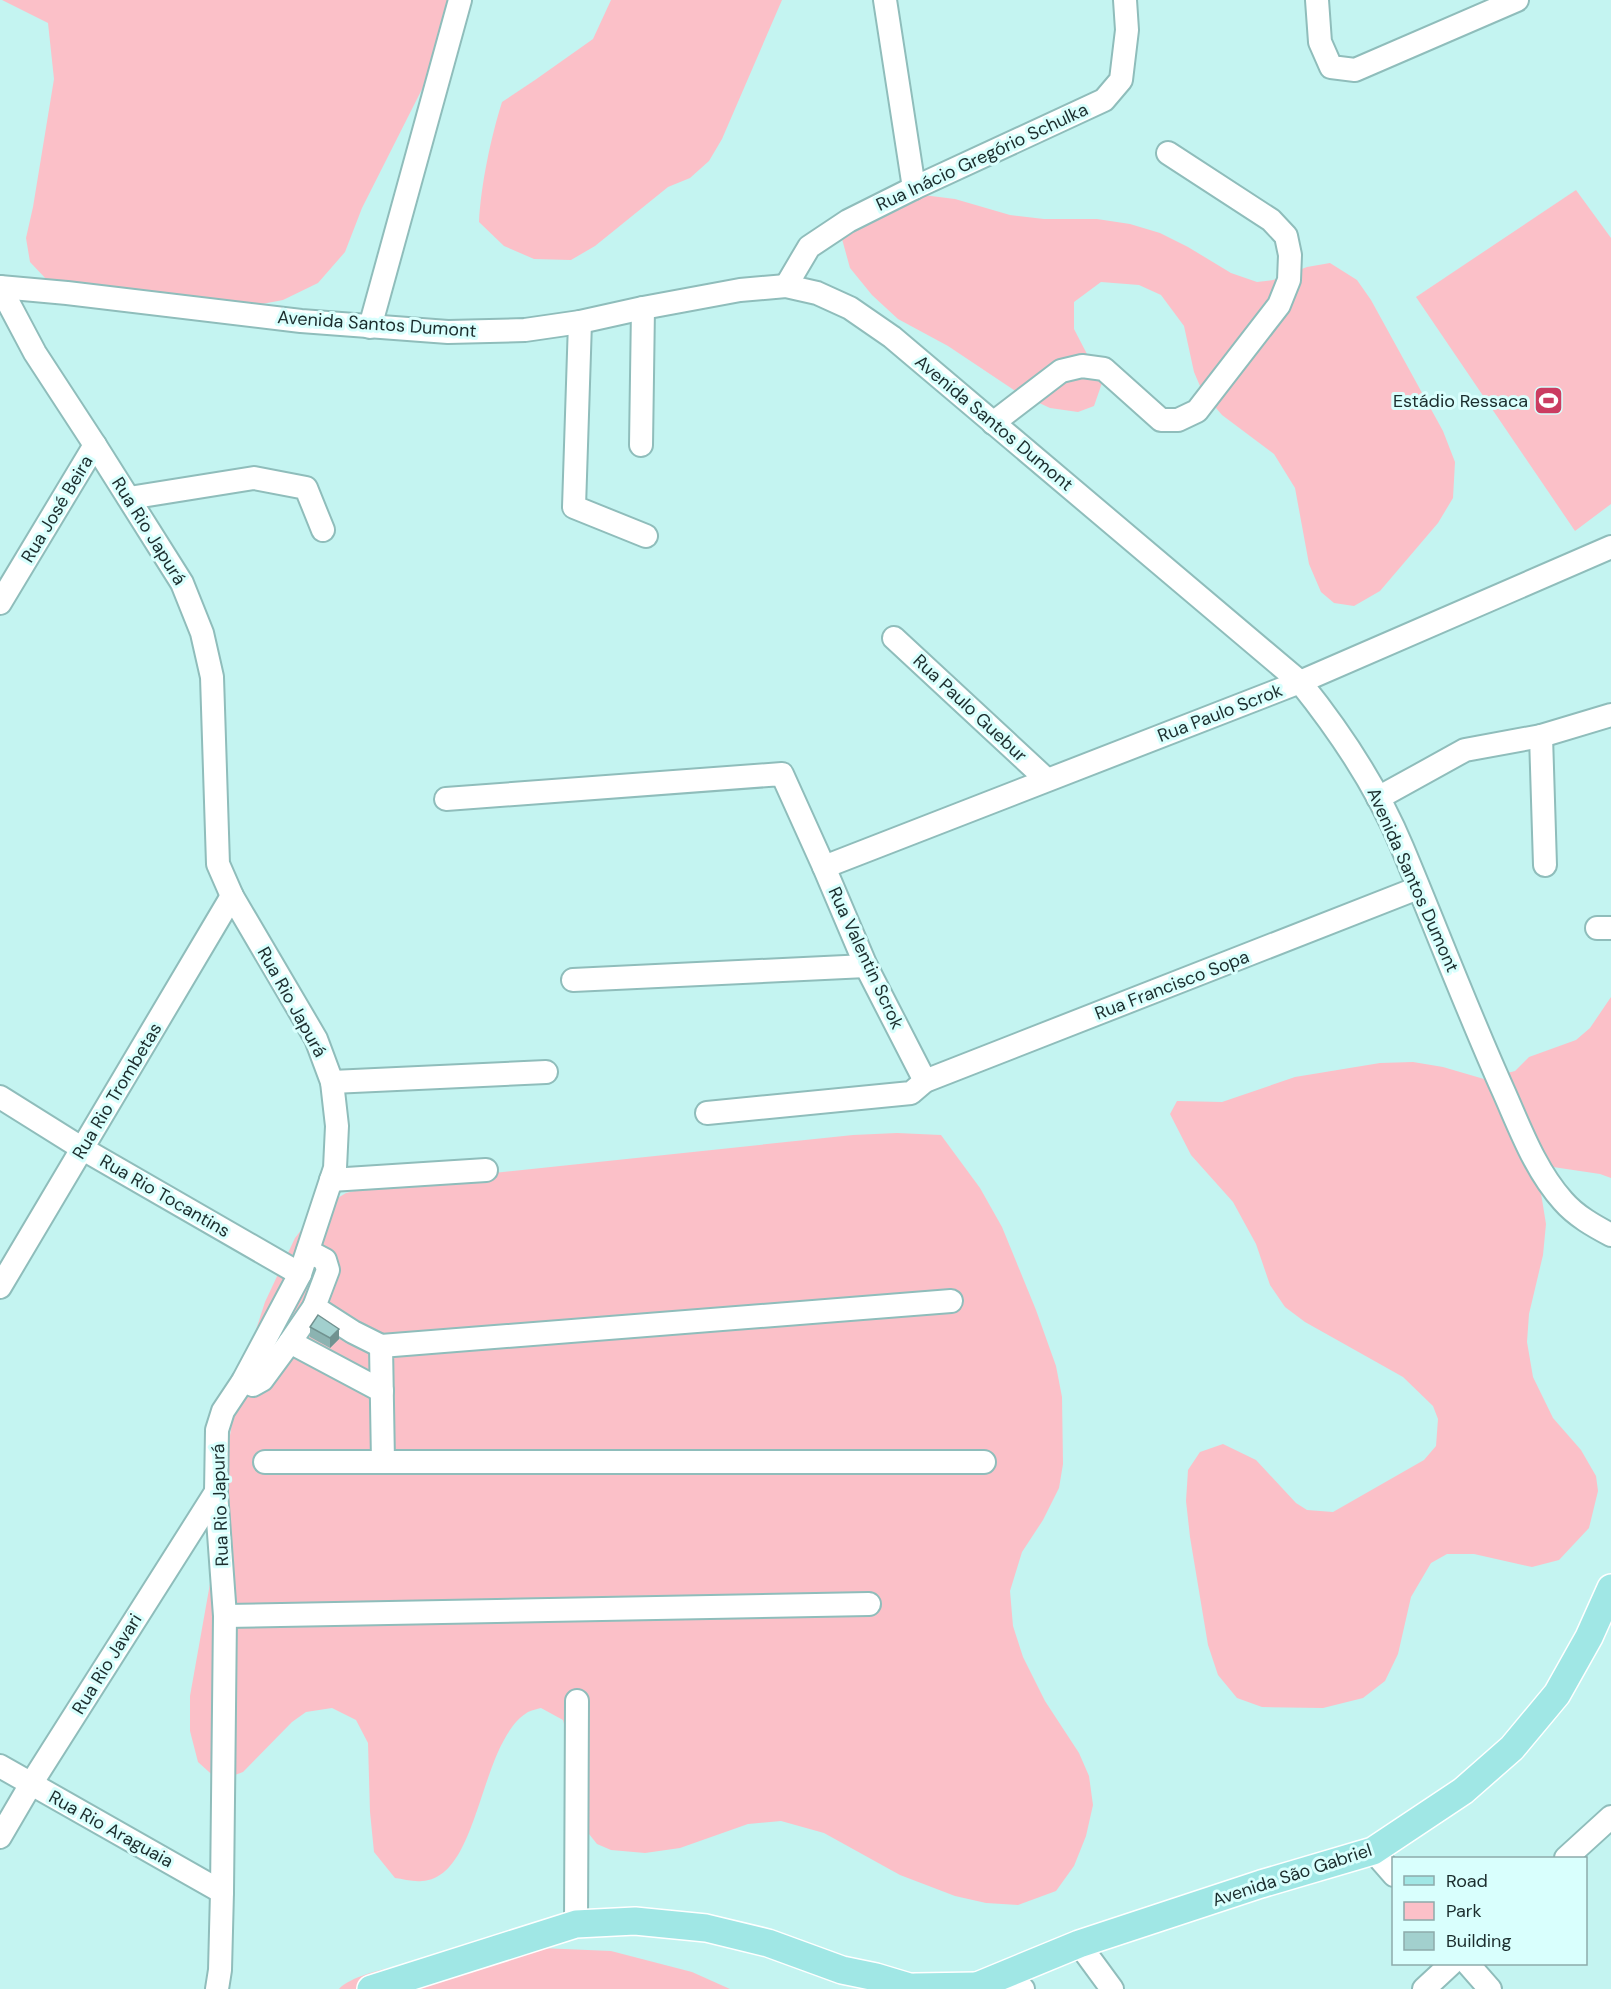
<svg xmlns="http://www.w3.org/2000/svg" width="1611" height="1989" font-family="'DM Sans',sans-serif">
<rect width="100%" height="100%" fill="#c4f4f1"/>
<g fill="#fbc0c8">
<path d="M 2,0 L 467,0 L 362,208 L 345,252 L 318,283 L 283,300 L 214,313 L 48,281 L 30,262 L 26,238 L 33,207 L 54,79 L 48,23 Z"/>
<path d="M 611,0 L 782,0 L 722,139 L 709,161 L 690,178 L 668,187 L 595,246 L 571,260 L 534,259 L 504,246 L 479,222 C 481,184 491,137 502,102 L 535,80 L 593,39 Z"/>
<path d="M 1576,190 L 1611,238 L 1611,504 L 1575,531 L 1416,297 Z"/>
<path d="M 923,195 L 955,199 L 1010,215 L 1044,219 L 1097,219 L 1130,224 L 1160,233 L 1188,247 L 1231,273 L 1257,282 L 1273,280 L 1307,267 L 1330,263 L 1357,280 L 1371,300 L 1443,431 L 1455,462 L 1453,498 L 1438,523 L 1380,591 L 1354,606 L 1334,603 L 1321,592 L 1309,564 L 1295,488 L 1274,454 L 1222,415 L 1203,393 L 1194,372 L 1184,326 L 1161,295 L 1139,285 L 1101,282 L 1074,302 L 1074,329 L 1102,383 L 1094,406 L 1078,412 L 1050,408 L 1020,394 L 948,346 L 898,319 L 872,295 L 850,268 L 842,239 L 850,220 Z"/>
<path d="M 1611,997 L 1611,1178 L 1600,1174 L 1553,1167 L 1539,1181 L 1546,1224 L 1543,1255 L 1529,1314 L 1527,1342 L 1533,1377 L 1553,1418 L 1581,1450 L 1596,1476 L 1598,1491 L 1589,1528 L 1559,1560 L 1532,1567 L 1474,1554 L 1447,1554 L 1431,1563 L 1411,1597 L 1398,1654 L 1385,1681 L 1363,1698 L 1323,1708 L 1262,1707 L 1237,1698 L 1218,1675 L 1208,1645 L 1190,1537 L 1186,1501 L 1188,1470 L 1200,1452 L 1223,1444 L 1256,1460 L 1296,1503 L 1307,1510 L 1333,1512 L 1424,1460 L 1436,1446 L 1438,1419 L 1433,1406 L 1403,1377 L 1305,1322 L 1285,1307 L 1270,1285 L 1256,1244 L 1233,1202 L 1191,1155 L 1170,1114 L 1177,1101 L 1222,1102 L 1295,1077 L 1380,1063 L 1413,1062 L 1443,1067 L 1484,1079 L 1515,1071 L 1529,1057 L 1576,1040 L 1590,1028 Z"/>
<path d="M 897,1133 L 941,1135 L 980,1188 L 1002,1227 L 1036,1310 L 1056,1366 L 1062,1397 L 1063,1464 L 1059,1488 L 1043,1520 L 1022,1552 L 1010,1591 L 1013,1626 L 1023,1657 L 1045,1701 L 1079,1753 L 1089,1776 L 1093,1805 L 1086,1836 L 1074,1866 L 1056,1891 L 1018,1905 L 986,1903 L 955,1896 L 900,1875 L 824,1833 L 781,1821 L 748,1824 L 680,1848 L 645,1853 L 611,1850 L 597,1844 L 581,1824 L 569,1742 L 563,1720 L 541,1708 C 537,1709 532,1710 528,1712 C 478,1742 481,1878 422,1881 C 413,1882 403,1879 395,1878 L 374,1852 L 370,1812 L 368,1743 L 356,1720 L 332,1708 L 306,1712 L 292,1722 L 243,1772 L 219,1781 L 198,1762 L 190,1731 L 190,1696 L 211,1578 L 221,1492 L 232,1423 L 251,1345 L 265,1302 L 295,1238 L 316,1211 L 346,1193 L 380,1185 L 853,1135 Z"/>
<path d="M 540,1948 L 611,1951 L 692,1972 L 730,1989 L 339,1989 C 366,1961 498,1953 540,1948 Z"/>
</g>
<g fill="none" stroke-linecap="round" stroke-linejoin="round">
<defs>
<g id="minor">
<path d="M 885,0 L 914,188"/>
<path d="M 1317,0 L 1320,42 L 1331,67 L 1355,70 L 1517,0"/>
<path d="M 786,286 L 809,247 L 848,221 L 914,188 L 1104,100 L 1121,80 L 1127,30 L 1125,0"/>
<path d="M 0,287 L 67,293 L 301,321 L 448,332 L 525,330 L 580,322 L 643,308 L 740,290 L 786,286 L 817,293 L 850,308 L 892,337 L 1300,682 C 1341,733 1377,787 1402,847 C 1436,928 1467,1010 1503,1090 C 1520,1128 1535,1170 1563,1201 C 1576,1216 1594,1226 1611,1235"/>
<path d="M 0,287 L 35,353 L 95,445 L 182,583 L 202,633 L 212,677 L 218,864 L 232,896 L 316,1039 L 332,1082 L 337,1126 L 335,1168 L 331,1180 L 300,1274 L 243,1381 L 223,1411 L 217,1430 L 216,1492 L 225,1616 L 222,1892 L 220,1970 L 217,1989"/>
<path d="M 580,322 L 574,507 L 646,536"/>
<path d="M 370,327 L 460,0"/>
<path d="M 993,423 L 1061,371 L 1082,366 L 1104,369 L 1161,420 L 1178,420 L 1197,411 L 1279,305 L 1289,280 L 1290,255 L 1286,236 L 1271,220 L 1168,153"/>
<path d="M 641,445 L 643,308"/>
<path d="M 129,498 L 254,478 L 306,488 L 323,530"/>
<path d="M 0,603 L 95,445"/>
<path d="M 894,638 L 1046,779"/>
<path d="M 1541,736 L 1545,865"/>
<path d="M 1378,798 L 1465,750 L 1541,736 L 1611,715"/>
<path d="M 446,799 L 782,774 L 824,867 L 866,966 L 925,1081"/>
<path d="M 824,867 L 1300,682 L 1611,547"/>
<path d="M 1597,928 L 1611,928"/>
<path d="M 573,980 L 866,966"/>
<path d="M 332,1082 L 546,1072"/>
<path d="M 0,1097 L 83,1149 L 300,1274"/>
<path d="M 707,1113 L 911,1093 L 925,1081 L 1418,888"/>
<path d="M 331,1180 L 486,1170"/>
<path d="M 308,1251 L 325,1260 L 328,1270 L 314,1307 L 353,1332 L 381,1346"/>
<path d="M 0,1287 L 232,896"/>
<path d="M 951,1301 L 381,1346 L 383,1462 L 984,1462"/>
<path d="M 290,1342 L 314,1307"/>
<path d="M 243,1381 L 253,1385 L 262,1380 L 290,1342 L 382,1391"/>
<path d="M 265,1462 L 383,1462"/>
<path d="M 225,1616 L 869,1604"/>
<path d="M 0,1766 L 222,1892"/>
<path d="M 0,1837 L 31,1784 L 216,1492"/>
<path d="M 1373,1851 L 1394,1875"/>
<path d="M 1566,1858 L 1611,1817"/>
<path d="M 576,1924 L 577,1701"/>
<path d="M 1079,1944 L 1112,1989"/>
<path d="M 1468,1964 L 1490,1989"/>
<path d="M 1008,1974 L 1023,1989"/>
<path d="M 1424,1989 L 1451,1964"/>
</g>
<g id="major">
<path d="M 915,1987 L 977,1986"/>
<path d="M 371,1989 L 576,1924 L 635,1921 L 706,1928 L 768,1943 L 842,1970 L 876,1977 L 916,1989"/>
<path d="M 973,1989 L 977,1986 L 1079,1944 L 1261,1884 L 1373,1851 L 1463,1791 L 1512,1748 L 1557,1694 L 1589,1637 L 1611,1588"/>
</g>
</defs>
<use href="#minor" stroke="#8fbdbb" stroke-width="26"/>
<use href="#major" stroke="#fff" stroke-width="30"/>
<use href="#minor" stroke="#fff" stroke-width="22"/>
<use href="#major" stroke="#a0e7e5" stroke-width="27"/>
</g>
<path fill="#8bb3b1" d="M 310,1327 L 339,1339 L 330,1348 L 310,1337 Z"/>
<path fill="#719290" d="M 339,1329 L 339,1339 L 330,1348 L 330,1338 Z"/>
<path fill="#a2d0ce" stroke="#719290" stroke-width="1.5" d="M 318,1315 L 339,1329 L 330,1338 L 310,1327 Z"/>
<defs>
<symbol id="stadium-square" viewBox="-11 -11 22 22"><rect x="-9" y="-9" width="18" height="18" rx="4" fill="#cb3c61" stroke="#d9fffd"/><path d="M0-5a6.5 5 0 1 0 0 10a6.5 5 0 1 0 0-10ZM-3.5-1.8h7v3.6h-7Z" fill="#fff"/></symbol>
</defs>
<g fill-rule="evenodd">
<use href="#stadium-square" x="1532" y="384" width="33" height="33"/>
</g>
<g text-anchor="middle" stroke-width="6" stroke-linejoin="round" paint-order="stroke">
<g font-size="18" fill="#1b2d2d" stroke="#d9fffd">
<text transform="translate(982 157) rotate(-25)" y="6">Rua Inácio Gregório Schulka</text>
<text transform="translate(377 324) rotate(4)" y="6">Avenida Santos Dumont</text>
<text transform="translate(994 423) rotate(40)" y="6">Avenida Santos Dumont</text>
<text transform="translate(57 509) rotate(-59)" y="6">Rua José Beira</text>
<text transform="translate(149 531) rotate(58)" y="6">Rua Rio Japurá</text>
<text transform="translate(970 708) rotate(43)" y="6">Rua Paulo Guebur</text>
<text transform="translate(1220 713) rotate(-21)" y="6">Rua Paulo Scrok</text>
<text transform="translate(1413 880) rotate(66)" y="6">Avenida Santos Dumont</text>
<text transform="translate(866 958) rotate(65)" y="6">Rua Valentin Scrok</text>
<text transform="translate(1172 985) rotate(-21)" y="6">Rua Francisco Sopa</text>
<text transform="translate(292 1002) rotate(61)" y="6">Rua Rio Japurá</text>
<text transform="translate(117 1091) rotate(-59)" y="6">Rua Rio Trombetas</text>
<text transform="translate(165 1196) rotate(30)" y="6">Rua Rio Tocantins</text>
<text transform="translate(220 1505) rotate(-92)" y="6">Rua Rio Japurá</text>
<text transform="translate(107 1664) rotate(-58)" y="6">Rua Rio Javari</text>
<text transform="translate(111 1829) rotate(29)" y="6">Rua Rio Araguaia</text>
<text transform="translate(1292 1875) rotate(-18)" y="6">Avenida São Gabriel</text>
</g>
<g font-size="18" fill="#1b2d2d" stroke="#d9fffd" text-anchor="end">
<text x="1528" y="407">Estádio Ressaca</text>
</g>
</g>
<rect x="1392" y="1857" width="195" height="108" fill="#d9fffd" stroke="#8dabaa" stroke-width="1.5"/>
<rect x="1404" y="1876" width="30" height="9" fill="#a0e7e5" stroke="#8dabaa" stroke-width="1.5"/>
<text x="1446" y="1887" font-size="18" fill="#1b2d2d">Road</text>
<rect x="1404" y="1902" width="30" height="18" fill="#fbc0c8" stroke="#8dabaa" stroke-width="1.5"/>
<text x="1446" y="1917" font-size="18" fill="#1b2d2d">Park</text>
<rect x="1404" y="1932" width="30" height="18" fill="#a2d0ce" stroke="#8dabaa" stroke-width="1.5"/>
<text x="1446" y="1947" font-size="18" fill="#1b2d2d">Building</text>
</svg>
